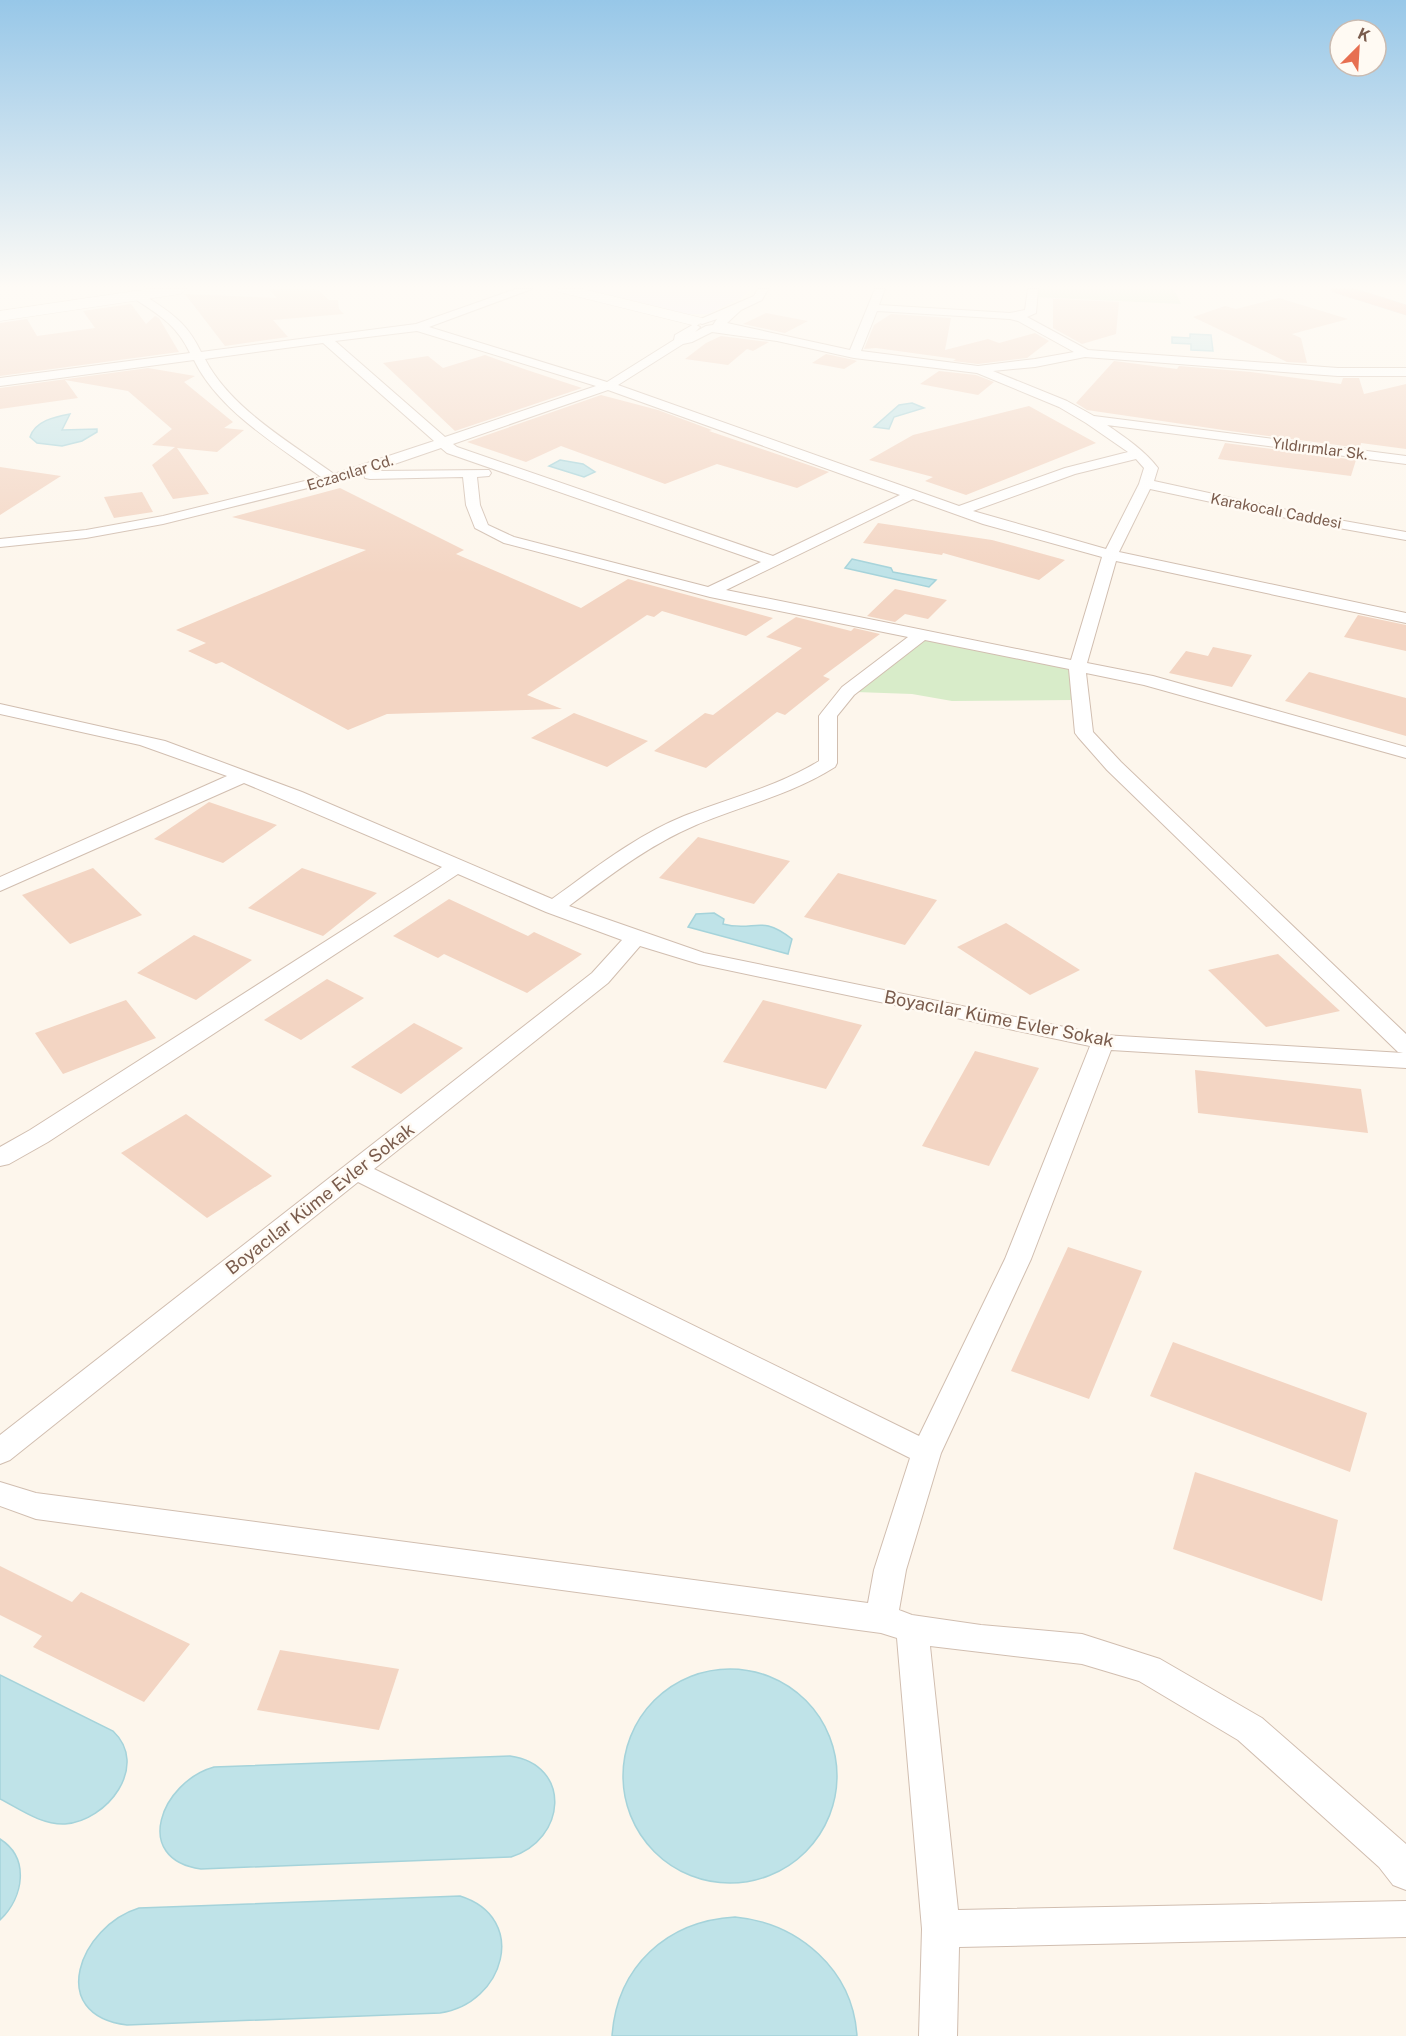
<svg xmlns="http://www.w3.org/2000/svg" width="1406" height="2036" font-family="'Public Sans',sans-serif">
<rect width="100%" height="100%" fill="#fdf6ec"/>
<path fill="#f3e8fa" d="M 585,289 L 749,289 L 749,290 L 743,297 L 708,314 L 687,314 Z"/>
<g fill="#d8ecc9">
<path d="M 1035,289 L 1174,289 L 1181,304 L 1035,297 Z"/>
<path d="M 924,638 L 1071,668 L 1074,700 L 952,701 L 912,694 L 856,692 Z"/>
</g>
<g fill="#bfe3e8" stroke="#a5d3da" stroke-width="1.5">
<path d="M 1190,334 L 1211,335 L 1213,351 L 1191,350 L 1191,344 L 1172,343 L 1172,337 L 1190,338 Z"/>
<path d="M 912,403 L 924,408 L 894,417 L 889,429 L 874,427 L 899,405 Z"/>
<path d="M 70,414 L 62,430 L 97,429 L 97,432 L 82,441 L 62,446 L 37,443 L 30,437 C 35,421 54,417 70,414 Z"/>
<path d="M 560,460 L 583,464 L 595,472 L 584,477 L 549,466 Z"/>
<path d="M 852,559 L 891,568 L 893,572 L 936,580 L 929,587 L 845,568 Z"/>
<path d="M 714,913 L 724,919 L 723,924 C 755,933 759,913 792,939 L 788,954 L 688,927 L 696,914 Z"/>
<circle cx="730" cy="1776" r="107"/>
<path d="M 0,1675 L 113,1731 C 150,1766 107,1821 65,1824 C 41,1825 20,1809 0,1799 Z"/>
<path d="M 510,1756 C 573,1765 566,1840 511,1857 L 201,1869 C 131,1859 161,1782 214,1767 Z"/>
<path d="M 0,1839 C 30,1858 24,1897 0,1920 Z"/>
<path d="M 460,1896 C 530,1918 504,2004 440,2013 L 127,2025 C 45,2015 80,1926 139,1908 Z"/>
<path d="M 735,1917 C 799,1923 853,1970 857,2036 L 612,2036 C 617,1966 667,1921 735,1917 Z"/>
</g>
<g fill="#f3d5c3">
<path d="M 268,289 L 317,289 L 329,300 L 338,300 L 339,309 L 344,314 L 273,320 L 288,337 L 225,346 L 185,294 L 277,298 Z"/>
<path d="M 1279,298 L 1348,319 L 1292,334 L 1301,338 L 1307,363 L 1287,362 L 1193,317 L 1225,306 L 1236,309 Z"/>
<path d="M 1053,299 L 1119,302 L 1116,334 L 1082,344 L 1053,328 Z"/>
<path d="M 131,304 L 146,324 L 155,316 L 159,318 L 179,352 L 0,376 L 0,323 L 27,319 L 37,336 L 95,328 L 83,311 Z"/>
<path d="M 766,313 L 808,321 L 785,333 L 743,324 Z"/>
<path d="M 891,314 L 951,318 L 945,350 L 988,339 L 999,343 L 1035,333 L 1049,341 L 1027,358 L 978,364 L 953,361 L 956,359 L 876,348 L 864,349 L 874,325 Z"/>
<path d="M 721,336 L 769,342 L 753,351 L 747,349 L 728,365 L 685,359 L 706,343 Z"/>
<path d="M 826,354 L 854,360 L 857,361 L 844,369 L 812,363 Z"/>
<path d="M 485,355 L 527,370 L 582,388 L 455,431 L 383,363 L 428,356 L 443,368 Z"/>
<path d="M 1114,361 L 1177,369 L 1179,366 L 1251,372 L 1341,384 L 1343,378 L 1359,378 L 1364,394 L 1406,384 L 1406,449 L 1361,443 L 1360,448 L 1230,431 L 1087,410 L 1076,403 Z"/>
<path d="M 148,368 L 195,376 L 184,382 L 233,422 L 224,428 L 244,430 L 217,452 L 177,448 L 209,494 L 173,499 L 152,465 L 175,447 L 152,445 L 172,429 L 128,391 L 65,380 L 78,398 L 0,409 L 0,388 Z"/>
<path d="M 939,371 L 976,375 L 994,382 L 978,395 L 920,384 Z"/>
<path d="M 601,395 L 658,410 L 712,430 L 709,431 L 829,472 L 797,488 L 717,464 L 665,484 L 561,446 L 526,462 L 467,442 Z"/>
<path d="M 1029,406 L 1096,443 L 966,495 L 925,481 L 933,477 L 869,460 L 913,435 Z"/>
<path d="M 1225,443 L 1356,460 L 1351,476 L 1218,459 Z"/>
<path d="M 0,467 L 61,476 L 0,515 Z"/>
<path d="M 340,488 L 464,550 L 456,554 L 581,608 L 628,579 L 773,618 L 746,636 L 662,611 L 654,617 L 647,615 L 527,695 L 562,709 L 387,714 L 348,730 L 222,662 L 216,664 L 188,651 L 206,643 L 176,630 L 366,550 L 232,517 Z"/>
<path d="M 142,492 L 153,512 L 114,518 L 104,497 Z"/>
<path d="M 878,523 L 992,540 L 1065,560 L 1039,580 L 943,553 L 942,555 L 863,543 Z"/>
<path d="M 895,589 L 947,600 L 928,619 L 905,614 L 895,622 L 867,616 Z"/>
<path d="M 1358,615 L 1406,625 L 1406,651 L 1344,637 Z"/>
<path d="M 796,617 L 851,631 L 854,628 L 880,634 L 823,676 L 830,679 L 785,715 L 777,712 L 706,768 L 654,751 L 705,713 L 713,715 L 802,648 L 766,637 Z"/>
<path d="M 1213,647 L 1252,655 L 1232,687 L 1169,673 L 1186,651 L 1208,656 Z"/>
<path d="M 1309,672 L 1406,698 L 1406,736 L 1285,701 Z"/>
<path d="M 574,713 L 648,741 L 607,767 L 531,738 Z"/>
<path d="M 209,802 L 277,825 L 223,863 L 154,839 Z"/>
<path d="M 698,837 L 790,861 L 754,904 L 659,878 Z"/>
<path d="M 93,868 L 142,915 L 70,944 L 22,895 Z"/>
<path d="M 302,868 L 377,893 L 323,936 L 248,908 Z"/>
<path d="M 838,873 L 937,900 L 905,945 L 804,917 Z"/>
<path d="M 449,899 L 528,936 L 534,932 L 582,954 L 527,993 L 444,954 L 438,958 L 393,936 Z"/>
<path d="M 1006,923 L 1080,970 L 1030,995 L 957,947 Z"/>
<path d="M 194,935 L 252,960 L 196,1000 L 137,973 Z"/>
<path d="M 1278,954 L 1340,1011 L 1266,1027 L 1208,970 Z"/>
<path d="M 327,979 L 364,998 L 301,1040 L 264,1020 Z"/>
<path d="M 126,1000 L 156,1038 L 63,1074 L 35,1033 Z"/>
<path d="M 763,1000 L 862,1025 L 826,1089 L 723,1062 Z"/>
<path d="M 414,1023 L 463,1048 L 401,1094 L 351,1067 Z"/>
<path d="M 975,1051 L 1039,1068 L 989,1166 L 922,1146 Z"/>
<path d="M 1195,1070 L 1361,1089 L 1368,1133 L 1198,1113 Z"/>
<path d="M 186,1114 L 272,1176 L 207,1218 L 121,1153 Z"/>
<path d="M 1068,1247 L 1142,1271 L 1089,1399 L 1011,1371 Z"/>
<path d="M 1173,1342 L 1367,1413 L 1350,1472 L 1150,1396 Z"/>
<path d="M 1195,1472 L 1338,1520 L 1322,1601 L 1173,1549 Z"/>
<path d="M 0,1566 L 72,1602 L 81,1592 L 190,1644 L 144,1702 L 33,1647 L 42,1636 L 0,1615 Z"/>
<path d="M 280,1650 L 399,1669 L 379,1730 L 257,1710 Z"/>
</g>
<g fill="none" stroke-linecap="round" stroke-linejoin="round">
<defs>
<path id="street" d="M 516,289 L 532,289 L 429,327 L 607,382 L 674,340 L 675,335 L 694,324 L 700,327 L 695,332 L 706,326 L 713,325 L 717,319 L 702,324 L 696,321 L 754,296 L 758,289 L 768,289 L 762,300 L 741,310 L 727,323 L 850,350 L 875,289 L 885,289 L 879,305 L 1010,313 L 1025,310 L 1028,289 L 1038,289 L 1036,313 L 1027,317 L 1088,350 L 1338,368 L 1406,368 L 1406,376 L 1338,376 L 1085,357 L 1035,367 L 993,371 L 1067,401 L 1094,416 L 1406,456 L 1406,464 L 1107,425 C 1126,438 1144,450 1158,468 L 1154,481 L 1305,514 L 1406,532 L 1406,540 L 1305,522 L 1150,489 L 1119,552 L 1406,613 L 1406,623 L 1116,561 L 1087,663 L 1153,676 L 1406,747 L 1406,758 L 1144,685 L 1086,673 L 1093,732 L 1121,762 L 1406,1034 L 1406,1068 L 1111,1050 L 1031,1259 L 941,1453 L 906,1570 L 899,1610 L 912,1615 L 981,1625 L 1082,1634 L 1160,1659 L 1262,1718 L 1406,1844 L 1406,1890 L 1393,1885 L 1379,1867 L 1238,1740 L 1139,1681 L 1082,1664 L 930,1646 L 958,1910 L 1406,1901 L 1406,1937 L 959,1947 L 957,2036 L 919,2036 L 922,1929 L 897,1638 L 881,1633 L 36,1519 L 0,1506 L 0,1482 L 36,1493 L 868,1603 L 874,1570 L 910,1458 L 358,1182 L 10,1460 L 0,1464 L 0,1435 L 592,973 L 622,940 L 546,912 L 458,874 L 48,1142 L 9,1164 L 0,1166 L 0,1147 L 30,1130 L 442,867 L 244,783 L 0,891 L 0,877 L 227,776 L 140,745 L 0,714 L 0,704 L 165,741 L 302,792 L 552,899 C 594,869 635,836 684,816 C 729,798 777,787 819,761 L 819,716 L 822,712 L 842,687 L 908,637 L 710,597 L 504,543 L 475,528 L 466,505 L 463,477 L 370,479 L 365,478 L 364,474 L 163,524 L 86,538 L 0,547 L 0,539 L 86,530 L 163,516 L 321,477 C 277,445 218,410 194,360 L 0,386 L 0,378 L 190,353 C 176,324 159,315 132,297 L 132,293 C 141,291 146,297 153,301 C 176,316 189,327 201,352 L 416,324 ZM 877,311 L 1010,319 L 1018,321 L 1074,352 L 1035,359 L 978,366 L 861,351 ZM 417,331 L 596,386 L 445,437 L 335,341 ZM 712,332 L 777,341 L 854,358 L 977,373 L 1059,407 L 1086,423 L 1128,452 L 1065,468 L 959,506 L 618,385 L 683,344 L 692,342 ZM 323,343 L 434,441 L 334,474 C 291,443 230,408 205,359 ZM 608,390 L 900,495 L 773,556 L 457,447 L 453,444 ZM 441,448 L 447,453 L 761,562 L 708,587 L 514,537 L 488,525 L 480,505 L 477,477 L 489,476 L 491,473 L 489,470 L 374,471 ZM 1136,459 L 1144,468 L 1139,484 L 1106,549 L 973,511 L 1075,474 ZM 913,499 L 983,524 L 1102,557 L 1071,660 L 726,590 ZM 925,640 L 1069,669 L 1075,733 L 1078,737 L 1107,770 L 1398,1052 L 1403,1053 L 1103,1035 L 704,953 L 569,906 C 609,876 649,845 696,825 C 743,805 791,795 835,767 L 837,763 L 837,716 L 854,695 ZM 640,946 L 699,964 L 1090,1046 L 1005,1259 L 919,1436 L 374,1169 L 608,983 Z"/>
<g id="secondary">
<path d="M 149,289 L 187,289 L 180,294 L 0,321 L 0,311 Z"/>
<path d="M 557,289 L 583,289 L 702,318 L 704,321 L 696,326 L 559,292 Z"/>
</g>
<path id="highway" d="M 1331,289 L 1356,289 L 1406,305 L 1406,315 L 1333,292 Z"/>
</defs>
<use href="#street" stroke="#d1beb0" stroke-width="2"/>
<use href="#secondary" stroke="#d6c0b0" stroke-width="1"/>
<use href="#highway" stroke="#dad1cd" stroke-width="1"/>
<use href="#street" fill="#fff" fill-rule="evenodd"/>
<use href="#secondary" fill="#fff" fill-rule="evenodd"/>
<use href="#highway" fill="#f7b7a3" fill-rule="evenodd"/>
</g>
<linearGradient id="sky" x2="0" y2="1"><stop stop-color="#97c7e8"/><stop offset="0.5" stop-color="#fefbf6"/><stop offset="1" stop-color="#fefbf6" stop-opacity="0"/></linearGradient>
<rect width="1406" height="574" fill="url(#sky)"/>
<g text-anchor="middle" stroke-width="5" stroke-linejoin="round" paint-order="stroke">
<g font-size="15" fill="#7a5c4d" stroke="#fffaf3">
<text transform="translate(1320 449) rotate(7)" y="5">Yıldırımlar Sk.</text>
<text transform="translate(350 473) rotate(-17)" y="5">Eczacılar Cd.</text>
<text transform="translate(1276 511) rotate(11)" y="5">Karakocalı Caddesi</text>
</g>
<g font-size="18" fill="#7a5c4d" stroke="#fffaf3">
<text transform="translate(999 1019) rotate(11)" y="6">Boyacılar Küme Evler Sokak</text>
<text transform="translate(320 1199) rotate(-38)" y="6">Boyacılar Küme Evler Sokak</text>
</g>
</g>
<g transform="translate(1358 48) rotate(24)"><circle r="28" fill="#fffaf3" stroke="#cabbb1" stroke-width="1.5"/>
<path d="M0-4.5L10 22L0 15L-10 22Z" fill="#e76f51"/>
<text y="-9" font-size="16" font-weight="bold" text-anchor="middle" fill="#7a5c4d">K</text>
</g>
</svg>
